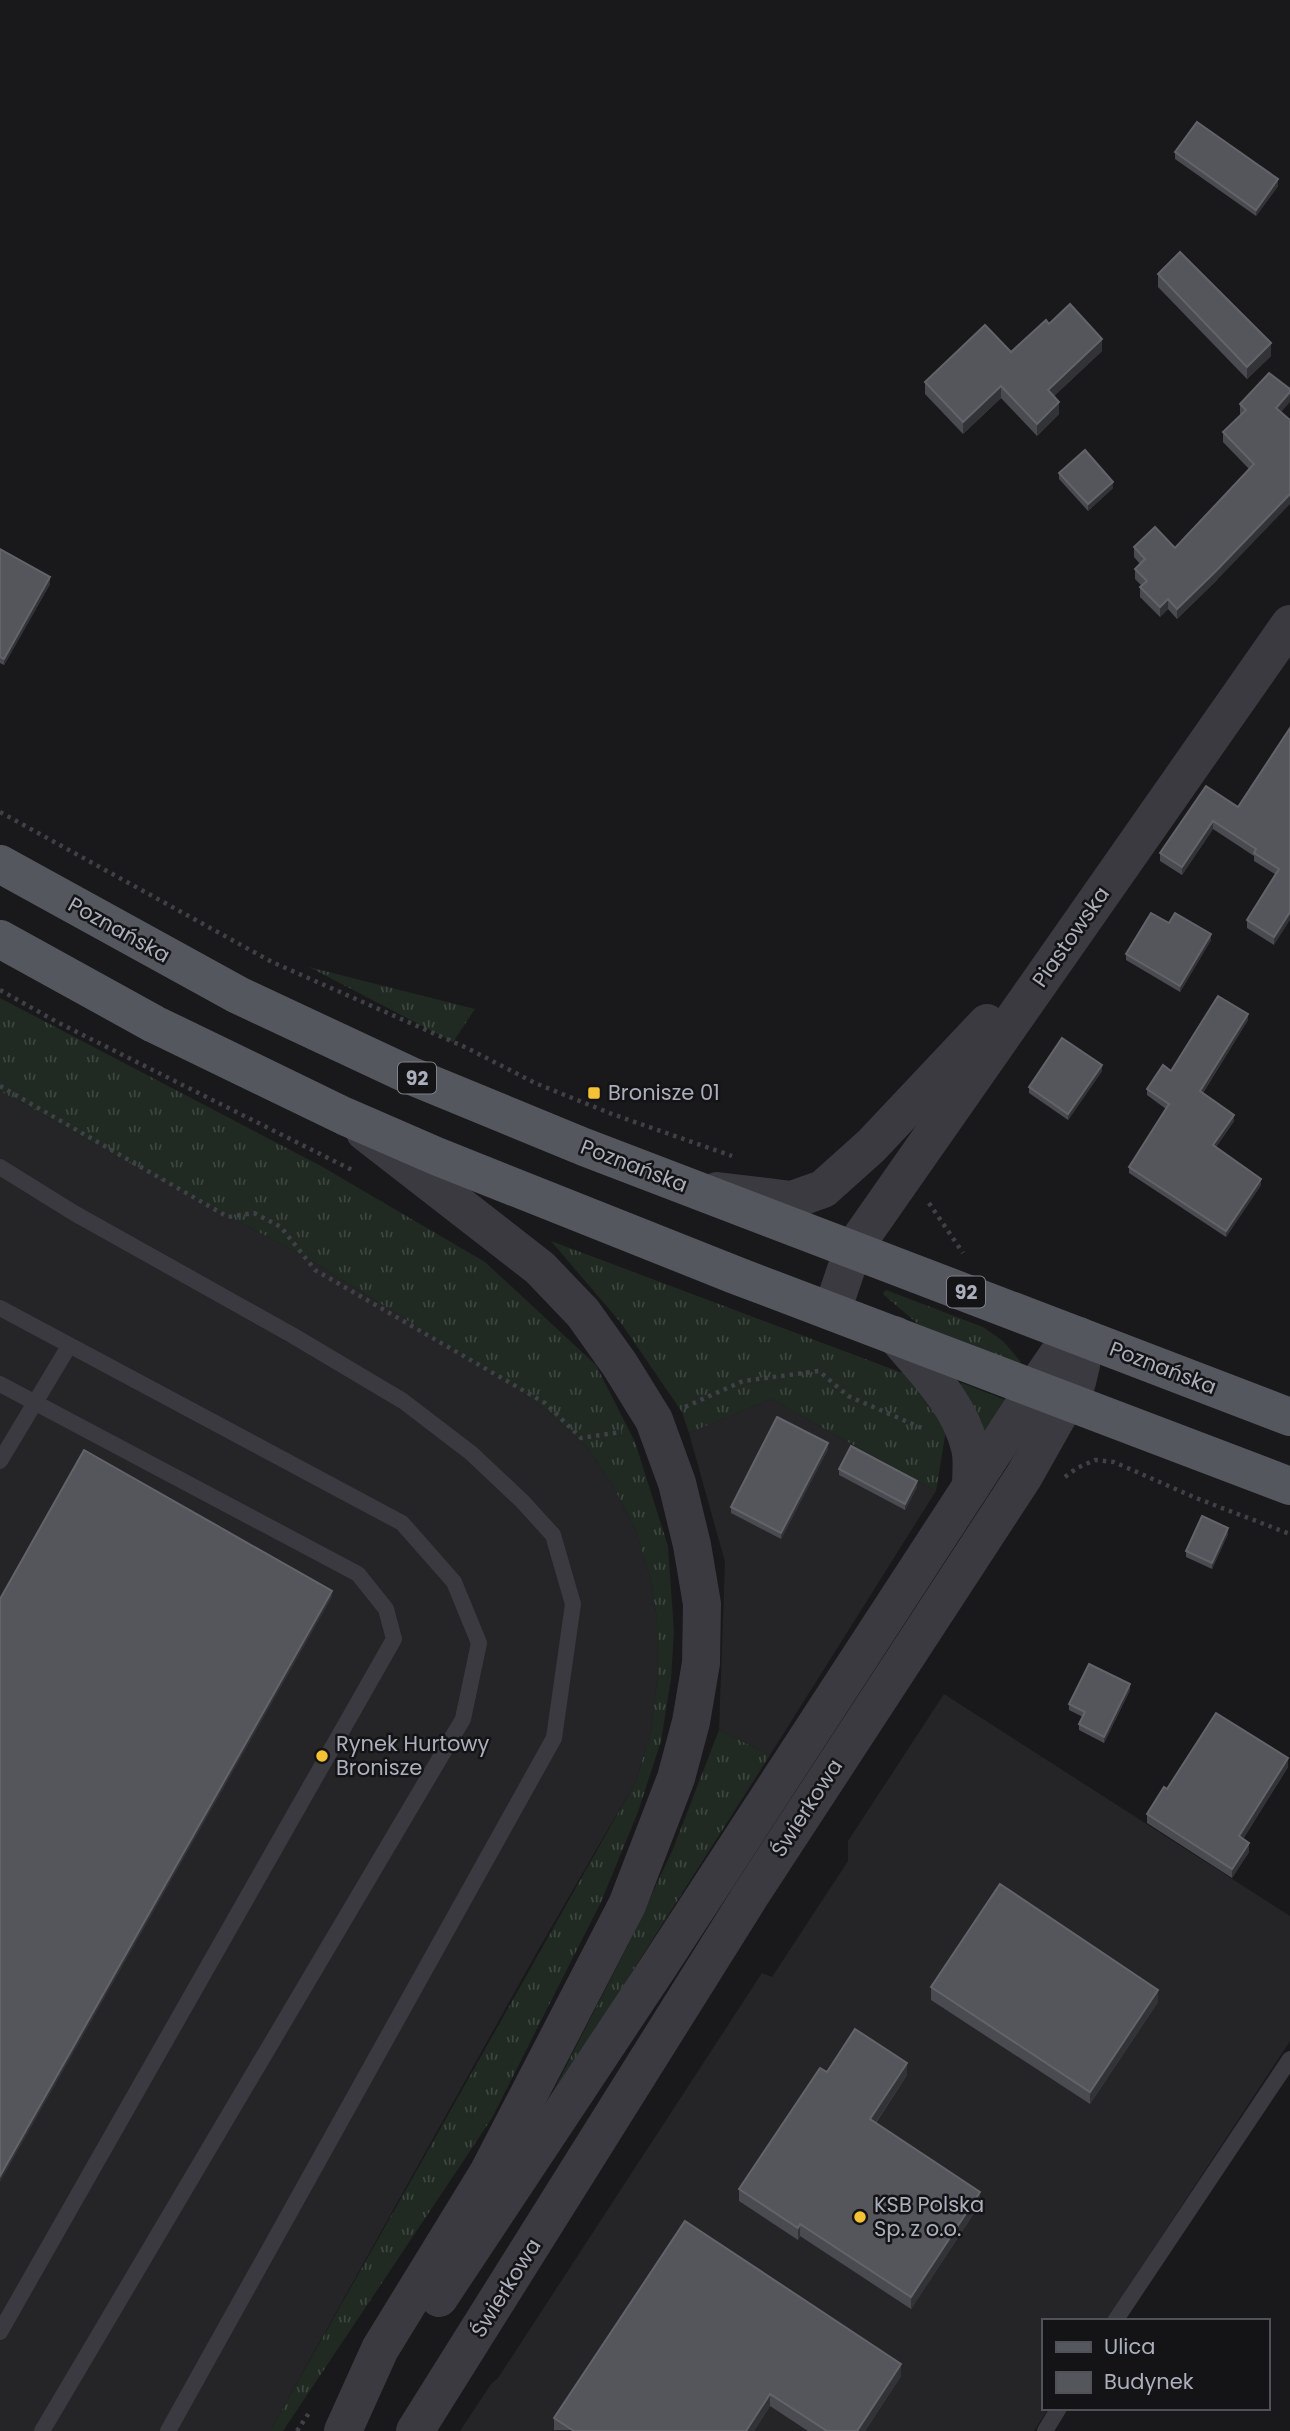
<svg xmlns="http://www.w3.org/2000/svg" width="1290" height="2431" font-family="Poppins,sans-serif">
<defs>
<pattern id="grass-tufts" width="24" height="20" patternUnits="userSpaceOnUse" patternTransform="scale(1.75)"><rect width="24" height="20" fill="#202922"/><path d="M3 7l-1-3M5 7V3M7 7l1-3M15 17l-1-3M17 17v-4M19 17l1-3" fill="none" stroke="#3e4640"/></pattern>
</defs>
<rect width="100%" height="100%" fill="#19191b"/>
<g fill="#252528">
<path d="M 0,1091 L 171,1186 L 304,1256 L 516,1388 L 551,1414 L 588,1448 L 613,1486 L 636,1531 L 650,1577 L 657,1619 L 658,1673 L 651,1731 L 636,1781 L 537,1952 L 270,2431 L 0,2431 Z"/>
<path d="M 771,1399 L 936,1491 L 770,1755 L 719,1730 L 725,1562 L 689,1433 Z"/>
<path d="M 944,1694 L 1290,1916 L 1290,2041 L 1106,2321 L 1043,2321 L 1043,2408 L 1049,2408 L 1034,2431 L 460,2431 L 491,2384 L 498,2378 L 762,1973 L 772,1977 L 848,1861 L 848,1841 Z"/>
</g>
<g fill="url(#grass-tufts)">
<path d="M 309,967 L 475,1009 L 453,1042 Z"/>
<path d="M 0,998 L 321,1166 L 485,1262 L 596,1365 L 635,1442 L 668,1546 L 674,1632 L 671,1679 L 661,1741 L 638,1812 L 601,1902 L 492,2118 L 283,2431 L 270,2431 L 636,1781 L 651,1731 L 658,1673 L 657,1619 L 650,1577 L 636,1531 L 613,1486 L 588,1448 L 551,1414 L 516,1388 L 304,1256 L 171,1186 L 0,1091 Z"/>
<path d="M 551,1241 L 908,1375 L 947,1424 L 936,1491 L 771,1399 L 689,1433 L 682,1412 L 621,1323 Z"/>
<path d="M 886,1290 L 983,1327 L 1003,1341 L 1021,1362 L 1020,1364 L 918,1324 L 884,1295 L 883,1293 Z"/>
<path d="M 962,1383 L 1008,1401 L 985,1439 L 960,1384 Z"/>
<path d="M 719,1730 L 770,1755 L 541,2115 L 628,1945 L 673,1849 Z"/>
</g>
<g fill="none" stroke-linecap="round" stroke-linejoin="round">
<g stroke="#3f4147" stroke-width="4.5" stroke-dasharray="3.5 5" stroke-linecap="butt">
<path d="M 0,812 L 272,962 L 467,1048 L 535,1083 L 612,1114 L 732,1156"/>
<path d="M 0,990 L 57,1022 L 354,1171"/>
<path d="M 0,1086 L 228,1217 L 254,1213 L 281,1227 L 315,1270 L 545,1403 L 581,1438 L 622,1432"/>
<path d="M 929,1203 L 963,1253"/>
<path d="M 685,1407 L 743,1381 L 819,1371 L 848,1396 L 924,1429"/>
<path d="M 1065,1477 L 1077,1468 L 1095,1460 L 1114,1462 L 1196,1498 L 1290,1534"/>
<path d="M 297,2431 L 311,2410"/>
</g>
<g stroke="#3a3a40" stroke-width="16">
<path d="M 0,1167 L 74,1213 L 292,1335 L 403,1401 L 471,1453 L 522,1501 L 553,1535 L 573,1604 L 554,1738 L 168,2431"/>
<path d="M 0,1308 L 402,1523 L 454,1582 L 479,1643 L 463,1719 L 42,2431"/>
<path d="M 0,1384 L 358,1574 L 386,1609 L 394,1639 L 0,2332"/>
<path d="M 0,1461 L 69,1346"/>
<path d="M 1115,2321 L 1290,2059"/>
<path d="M 1045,2431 L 1059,2408"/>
</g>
<g stroke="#3a3a40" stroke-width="38">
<path d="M 717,1191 L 792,1200 L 823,1189 L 871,1146 L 987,1023"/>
<path d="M 832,1311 L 853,1249 L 1290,624"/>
<path d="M 895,1335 C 923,1368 960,1404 970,1448 C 973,1459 971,1474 971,1486"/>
<path d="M 439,2298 L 659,1966 L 1035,1388 L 1057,1356 L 1079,1336"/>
<path d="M 343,2431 L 380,2349 L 488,2173 L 627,1905 L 676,1778 L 691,1722 L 701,1663 L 702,1604 L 692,1545 L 677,1483 L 654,1420 L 620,1365 L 583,1313 L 540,1268 L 365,1132"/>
<path d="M 415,2431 L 750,1896 L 1024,1476 L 1077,1382 L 1081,1365 L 1079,1336"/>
</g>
<g stroke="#55575f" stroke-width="38">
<path d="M 0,864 L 238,995 L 409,1075 L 584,1147 L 1290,1417"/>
<path d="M 0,939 L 154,1024 L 344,1116 L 436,1156 L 735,1275 L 1290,1486"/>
</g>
</g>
<g fill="#4a4b50">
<path d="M 1175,152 L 1278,186 L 1256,216 L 1175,159 Z"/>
<path d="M 1158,274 L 1271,356 L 1247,379 L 1158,287 Z"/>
<path d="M 1049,324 L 1102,351 L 1054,396 L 1059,414 L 1037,436 L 1001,398 L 963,434 L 925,394 L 925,382 L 1011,352 Z"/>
<path d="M 1240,404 L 1281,412 L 1217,580 L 1177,619 L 1168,609 L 1160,617 L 1140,597 L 1140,587 L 1142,586 L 1135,579 L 1135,569 L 1140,564 L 1134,557 L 1134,547 L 1175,548 L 1249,469 L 1223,442 L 1223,432 L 1241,415 L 1240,414 Z"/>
<path d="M 1059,473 L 1113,488 L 1088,511 L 1059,479 Z"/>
<path d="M 0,549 L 50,584 L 4,665 L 0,663 Z"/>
<path d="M 1290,728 L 1274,945 L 1247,928 L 1247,920 L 1275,874 L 1254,861 L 1254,856 L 1213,829 L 1182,875 L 1160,861 L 1160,853 L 1238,807 Z"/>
<path d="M 1169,923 L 1211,940 L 1180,992 L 1126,960 L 1126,954 Z"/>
<path d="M 1248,1020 L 1203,1093 L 1234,1121 L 1216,1147 L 1261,1185 L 1226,1237 L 1129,1173 L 1129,1167 L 1166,1109 L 1147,1095 L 1147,1089 L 1171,1071 Z"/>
<path d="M 1102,1071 L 1068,1120 L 1029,1093 L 1029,1087 Z"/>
<path d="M 828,1449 L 781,1539 L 731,1513 L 731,1507 Z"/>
<path d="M 839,1469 L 917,1487 L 905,1510 L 839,1475 Z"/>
<path d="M 1228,1534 L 1212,1569 L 1186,1557 L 1186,1551 Z"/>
<path d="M 1130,1690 L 1104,1743 L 1079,1730 L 1079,1724 L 1083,1717 L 1069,1710 L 1069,1704 Z"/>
<path d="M 1288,1767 L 1243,1839 L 1249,1852 L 1232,1878 L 1147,1823 L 1147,1814 L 1167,1789 Z"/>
<path d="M 931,1987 L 1158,2002 L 1090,2104 L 931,2000 Z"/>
<path d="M 827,2072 L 907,2075 L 876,2123 L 980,2204 L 911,2309 L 800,2236 L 798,2240 L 739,2201 L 739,2189 Z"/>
<path d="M 901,2376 L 865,2431 L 808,2431 L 770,2406 L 754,2431 L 554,2430 L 554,2418 Z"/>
</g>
<g fill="#323336">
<path d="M 1278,179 L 1278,186 L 1256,216 L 1256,210 Z"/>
<path d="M 1102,339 L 1102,351 L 1048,402 L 1048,390 Z"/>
<path d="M 1271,343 L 1271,356 L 1247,379 L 1247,367 Z"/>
<path d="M 1001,386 L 1001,398 L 963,434 L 963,422 Z"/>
<path d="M 1290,392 L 1290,402 L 1276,418 L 1276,408 Z"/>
<path d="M 1059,402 L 1059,414 L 1037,436 L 1037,424 Z"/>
<path d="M 1113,482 L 1113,488 L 1088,511 L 1088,504 Z"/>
<path d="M 1290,494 L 1290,504 L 1217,580 L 1177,619 L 1177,609 Z"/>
<path d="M 50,577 L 50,584 L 4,665 L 4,659 Z"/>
<path d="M 1168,599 L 1168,609 L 1160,617 L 1160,607 Z"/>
<path d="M 1213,821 L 1213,829 L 1182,875 L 1182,867 Z"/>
<path d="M 1290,912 L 1290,920 L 1274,945 L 1274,937 Z"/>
<path d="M 1211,934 L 1211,940 L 1180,992 L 1180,986 Z"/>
<path d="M 1248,1014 L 1248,1020 L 1200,1097 L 1200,1091 Z"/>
<path d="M 1102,1065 L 1102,1071 L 1068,1120 L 1068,1114 Z"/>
<path d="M 1234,1115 L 1234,1121 L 1213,1151 L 1213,1145 Z"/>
<path d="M 1261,1179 L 1261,1185 L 1226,1237 L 1226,1231 Z"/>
<path d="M 828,1443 L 828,1449 L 781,1539 L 781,1533 Z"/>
<path d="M 917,1481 L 917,1487 L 905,1510 L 905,1504 Z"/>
<path d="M 1228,1528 L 1228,1534 L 1212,1569 L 1212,1563 Z"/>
<path d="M 332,1591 L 332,1597 L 0,2182 L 0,2176 Z"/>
<path d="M 1130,1684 L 1130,1690 L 1104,1743 L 1104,1737 Z"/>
<path d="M 1288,1758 L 1288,1767 L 1239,1846 L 1239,1836 Z"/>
<path d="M 1249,1843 L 1249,1852 L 1232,1878 L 1232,1869 Z"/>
<path d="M 1158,1990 L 1158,2002 L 1090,2104 L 1090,2092 Z"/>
<path d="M 907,2063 L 907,2075 L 870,2131 L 870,2119 Z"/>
<path d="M 980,2192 L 980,2204 L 911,2309 L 911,2297 Z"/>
<path d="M 800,2224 L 800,2236 L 798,2240 L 798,2228 Z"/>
<path d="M 901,2364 L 901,2376 L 865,2431 L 857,2431 Z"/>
<path d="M 770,2394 L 770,2406 L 754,2431 L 746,2431 Z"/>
</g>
<g fill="#55565c" stroke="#62646a" stroke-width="2">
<path d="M 1197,122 L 1278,179 L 1256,210 L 1175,152 Z"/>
<path d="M 1180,252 L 1271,343 L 1247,367 L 1158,274 Z"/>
<path d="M 1070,304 L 1102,339 L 1048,390 L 1059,402 L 1037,424 L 1001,386 L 963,422 L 925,382 L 985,325 L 1011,352 L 1046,320 L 1049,324 Z"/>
<path d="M 1269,373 L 1290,389 L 1290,392 L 1276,408 L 1290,420 L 1290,494 L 1217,570 L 1177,609 L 1168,599 L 1160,607 L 1140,587 L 1147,581 L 1135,569 L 1145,559 L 1134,547 L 1155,527 L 1175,548 L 1254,464 L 1223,432 L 1246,410 L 1240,404 Z"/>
<path d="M 1085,450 L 1113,482 L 1088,504 L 1059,473 Z"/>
<path d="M 0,549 L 50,577 L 4,659 L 0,657 Z"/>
<path d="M 1290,728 L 1290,912 L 1274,937 L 1247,920 L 1279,869 L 1254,853 L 1256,849 L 1213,821 L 1182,867 L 1160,853 L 1206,786 L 1238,807 Z"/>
<path d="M 1151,913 L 1169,923 L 1175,913 L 1211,934 L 1180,986 L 1126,954 Z"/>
<path d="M 1218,996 L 1248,1014 L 1200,1091 L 1234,1115 L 1213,1145 L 1261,1179 L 1226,1231 L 1129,1167 L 1169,1104 L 1147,1089 L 1163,1065 L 1171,1071 Z"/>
<path d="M 1062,1038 L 1102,1065 L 1068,1114 L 1029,1087 Z"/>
<path d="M 777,1417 L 828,1443 L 781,1533 L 731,1507 Z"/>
<path d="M 851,1446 L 917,1481 L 905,1504 L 839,1469 Z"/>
<path d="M 84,1450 L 332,1591 L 0,2176 L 0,1599 Z"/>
<path d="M 1202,1516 L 1228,1528 L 1212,1563 L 1186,1551 Z"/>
<path d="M 1089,1664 L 1130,1684 L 1104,1737 L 1079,1724 L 1085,1712 L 1069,1704 Z"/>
<path d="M 1216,1713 L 1288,1758 L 1239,1836 L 1249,1843 L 1232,1869 L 1147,1814 L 1164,1787 L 1167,1789 Z"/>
<path d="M 1000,1884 L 1158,1990 L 1090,2092 L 931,1987 Z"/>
<path d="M 855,2029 L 907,2063 L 870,2119 L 980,2192 L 911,2297 L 800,2224 L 798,2228 L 739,2189 L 820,2068 L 827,2072 Z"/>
<path d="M 685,2221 L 901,2364 L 857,2431 L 827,2431 L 770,2394 L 746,2431 L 574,2431 L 554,2418 Z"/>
</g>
<g fill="#f5c236" stroke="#141416" stroke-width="2.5">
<rect x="587" y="1086" width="14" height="14" rx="3.5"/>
<circle cx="322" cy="1756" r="7"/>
<circle cx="860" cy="2217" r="7"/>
</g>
<g text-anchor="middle" stroke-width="5" stroke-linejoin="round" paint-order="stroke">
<g fill="#141416" stroke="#7e808a" stroke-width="2">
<rect x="398" y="1062.5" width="38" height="31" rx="5"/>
<rect x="947" y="1276.5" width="38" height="31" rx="5"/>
</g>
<g font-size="19" font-weight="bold" fill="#abafbb">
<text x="417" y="1085">92</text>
<text x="966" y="1299">92</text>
</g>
<g font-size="21" fill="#abafbb" stroke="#141416">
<text transform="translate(119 930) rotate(29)" y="7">Poznańska</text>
<text transform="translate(1071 937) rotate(-55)" y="7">Piastowska</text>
<text transform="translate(634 1166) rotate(21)" y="7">Poznańska</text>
<text transform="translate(1163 1368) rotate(21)" y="7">Poznańska</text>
<text transform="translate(807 1808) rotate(-57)" y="7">Świerkowa</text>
<text transform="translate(506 2288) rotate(-58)" y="7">Świerkowa</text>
</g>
<g font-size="21" fill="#abafbb" stroke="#141416" text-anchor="start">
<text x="608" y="1100">Bronisze 01</text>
<text x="336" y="1751">Rynek Hurtowy<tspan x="336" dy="24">Bronisze</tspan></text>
<text x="874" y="2212">KSB Polska<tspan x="874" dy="24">Sp. z o.o.</tspan></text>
</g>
</g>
<rect x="1042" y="2319" width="228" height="91" fill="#141416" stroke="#505258" stroke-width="2"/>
<rect x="1056" y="2342" width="35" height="10" fill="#55575f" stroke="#505258" stroke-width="2"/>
<text x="1104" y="2354" font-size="21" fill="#abafbb">Ulica</text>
<rect x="1056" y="2372" width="35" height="21" fill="#55565c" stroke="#505258" stroke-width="2"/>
<text x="1104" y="2389" font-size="21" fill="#abafbb">Budynek</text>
</svg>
